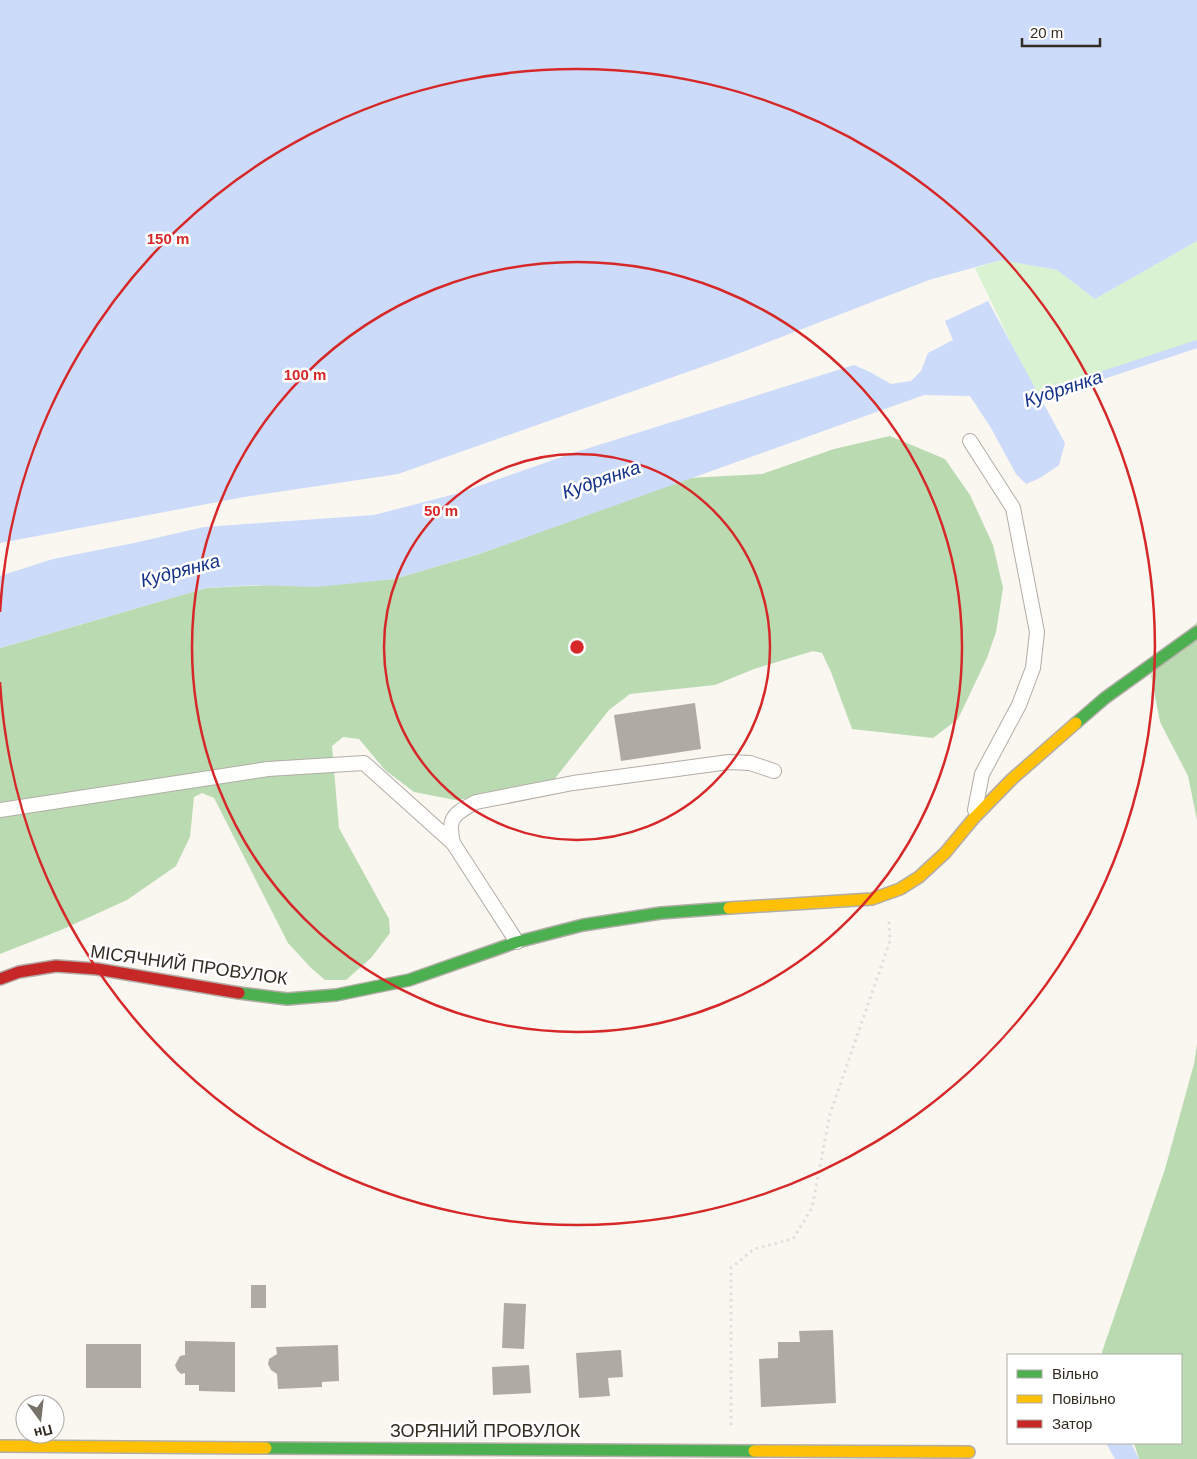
<svg xmlns="http://www.w3.org/2000/svg" width="1197" height="1459" font-family="Helvetica,sans-serif">
<rect width="100%" height="100%" fill="#faf6f0"/>
<path fill="#d8f2d2" d="M 1197,241 L 1197,344 L 1037,397 L 975,268 L 1001,260 L 1057,270 L 1095,299 Z"/>
<g fill="#badbb2">
<path d="M 890,436 L 945,459 L 970,495 L 993,545 L 1003,588 L 996,632 L 987,658 L 958,719 L 933,738 L 852,729 L 831,672 L 822,653 L 813,651 L 754,669 L 715,685 L 630,694 L 609,710 L 553,781 L 506,794 L 455,800 L 414,792 L 385,770 L 359,739 L 343,737 L 332,746 L 339,828 L 389,919 L 390,933 L 371,958 L 346,980 L 325,980 L 311,968 L 288,943 L 214,798 L 202,793 L 194,797 L 190,837 L 176,866 L 127,900 L 61,930 L 0,954 L 0,648 L 206,588 L 394,579 L 479,554 L 689,478 L 762,474 L 834,449 Z"/>
<path d="M 1197,622 L 1197,820 L 1188,776 L 1160,722 L 1151,675 Z"/>
<path d="M 1197,1044 L 1197,1459 L 1139,1459 L 1134,1443 L 1181,1443 L 1181,1355 L 1103,1355 L 1102,1352 L 1165,1169 L 1194,1064 Z"/>
</g>
<g fill="#ccdbfa">
<path d="M 0,0 L 1197,0 L 1197,241 L 1095,299 L 1057,270 L 1001,260 L 929,280 L 727,358 L 398,474 L 244,497 L 0,543 Z"/>
<path d="M 988,301 L 1065,443 L 1059,465 L 1040,478 L 1026,484 L 1016,474 L 991,428 L 970,396 L 924,395 L 479,554 L 394,579 L 317,587 L 256,585 L 206,588 L 0,648 L 0,576 L 53,559 L 134,543 L 204,527 L 374,515 L 459,493 L 573,453 L 854,365 L 870,372 L 891,384 L 911,381 L 921,371 L 928,353 L 953,340 L 945,321 Z"/>
<path d="M 1106,1443 L 1131,1443 L 1139,1459 L 1115,1459 Z"/>
</g>
<g fill="none" stroke-linecap="round" stroke-linejoin="round">
<path stroke="#ccdbfa" stroke-width="8" d="M 1030,399 L 1197,344"/>
</g>
<g fill="#b0aaa4">
<path d="M 695,703 L 701,749 L 621,761 L 614,715 Z"/>
<rect x="251" y="1285" width="15" height="23"/>
<path d="M 504,1303 L 526,1304 L 524,1349 L 502,1348 Z"/>
<path d="M 833,1330 L 836,1403 L 761,1407 L 759,1359 L 778,1358 L 778,1342 L 800,1342 L 799,1331 Z"/>
<path d="M 185,1341 L 235,1342 L 235,1392 L 199,1391 L 199,1385 L 185,1385 L 185,1373 L 181,1374 L 177,1370 L 175,1365 L 180,1356 L 185,1355 Z"/>
<rect x="86" y="1344" width="55" height="44"/>
<path d="M 338,1345 L 339,1381 L 322,1382 L 322,1387 L 278,1389 L 277,1374 L 271,1370 L 268,1364 L 269,1359 L 277,1354 L 276,1347 Z"/>
<path d="M 621,1350 L 623,1377 L 608,1378 L 610,1396 L 579,1398 L 576,1353 Z"/>
<path d="M 529,1365 L 531,1393 L 493,1395 L 492,1367 Z"/>
</g>
<g fill="none" stroke-linecap="round" stroke-linejoin="round">
<defs>
<g id="lane">
<path d="M 970,441 L 1013,508 L 1037,632 L 1033,668 L 1019,705 L 982,774 L 975,810"/>
<path d="M 0,810 L 268,769 L 364,763 L 453,843"/>
<path d="M 517,942 L 453,843 C 447,817 454,814 476,802 L 573,783 L 729,762 L 750,763 L 774,771"/>
</g>
<g id="fast">
<path d="M 1076,723 L 1105,698 L 1197,632"/>
<path d="M 239,993 L 287,999 L 336,995 L 409,980 L 517,942 L 583,925 L 661,913 L 729,908"/>
<path d="M 266,1448 L 754,1451"/>
</g>
<g id="slow">
<path d="M 729,908 L 872,899 L 900,889 L 919,877 L 945,853 L 974,818 L 1012,779 L 1076,723"/>
<path d="M 0,1446 L 266,1448"/>
<path d="M 754,1451 L 969,1452"/>
</g>
<path id="jam" d="M 0,979 L 19,972 L 56,966 L 97,969 L 239,993"/>
</defs>
<use href="#lane" stroke="#b2ada6" stroke-width="16"/>
<use href="#fast" stroke="#b2ada6" stroke-width="14"/>
<use href="#slow" stroke="#b2ada6" stroke-width="14"/>
<use href="#jam" stroke="#b2ada6" stroke-width="14"/>
<path stroke="#e0dfdc" stroke-width="3" stroke-dasharray="2.5 4" stroke-linecap="butt" d="M 731,1425 L 731,1268 L 754,1249 L 793,1239 L 812,1208 L 830,1114 L 890,941 L 889,920"/>
<use href="#lane" stroke="#fefefd" stroke-width="14"/>
<use href="#fast" stroke="#4caf50" stroke-width="11"/>
<use href="#slow" stroke="#ffc107" stroke-width="11"/>
<use href="#jam" stroke="#c62828" stroke-width="11"/>
</g>
<g fill="none" stroke="#d62828" stroke-width="2.5">
<circle cx="577" cy="647" r="193"/>
<circle cx="577" cy="647" r="385"/>
<path d="M0 612A578 578 0 1 1 0 682"/>
</g>
<g text-anchor="middle" stroke-width="5" stroke-linejoin="round" paint-order="stroke">
<g font-size="18" fill="#322c22" stroke="#fff">
<text transform="translate(189 965) rotate(8)" y="6">МІСЯЧНИЙ ПРОВУЛОК</text>
<text x="485" y="1437">ЗОРЯНИЙ ПРОВУЛОК</text>
</g>
<g font-size="19" font-style="italic" fill="#163489" stroke="#fff">
<text transform="translate(1063 388) rotate(-18)" y="7">Кудрянка</text>
<text transform="translate(601 479) rotate(-19)" y="7">Кудрянка</text>
<text transform="translate(180 570) rotate(-15)" y="7">Кудрянка</text>
</g>
</g>
<circle cx="577" cy="647" r="8" fill="#d62828" stroke="#fff" stroke-width="2.5"/>
<g font-size="15" text-anchor="middle" font-weight="bold" fill="#d62828" stroke="#fff" stroke-width="5" stroke-linejoin="round" paint-order="stroke">
<text x="168" y="244">150 m</text>
<text x="305" y="380">100 m</text>
<text x="441" y="516">50 m</text>
</g>
<rect x="1007" y="1354" width="175" height="90" fill="#ffffff" stroke="#adaba7"/>
<rect x="1017" y="1370" width="25" height="8" fill="#4caf50" stroke="#adaba7"/>
<text x="1052" y="1379" font-size="15" fill="#322c22">Вільно</text>
<rect x="1017" y="1395" width="25" height="8" fill="#ffc107" stroke="#adaba7"/>
<text x="1052" y="1404" font-size="15" fill="#322c22">Повільно</text>
<rect x="1017" y="1420" width="25" height="8" fill="#c62828" stroke="#adaba7"/>
<text x="1052" y="1429" font-size="15" fill="#322c22">Затор</text>
<g transform="translate(40 1419) rotate(165)"><circle r="24" fill="#ffffff" stroke="#adaba7"/>
<path d="M0-4L9 19L0 12L-9 19Z" fill="#78736a"/>
<text y="-8" font-size="14" font-weight="bold" text-anchor="middle" fill="#322c22">Пн</text>
</g>
<path d="M1022 38v8h78v-8" fill="none" stroke="#322c22" stroke-width="2.5"/>
<text x="1030" y="38" font-size="15" fill="#322c22" stroke="#ffffff" stroke-width="4" paint-order="stroke">20 m</text>
</svg>
